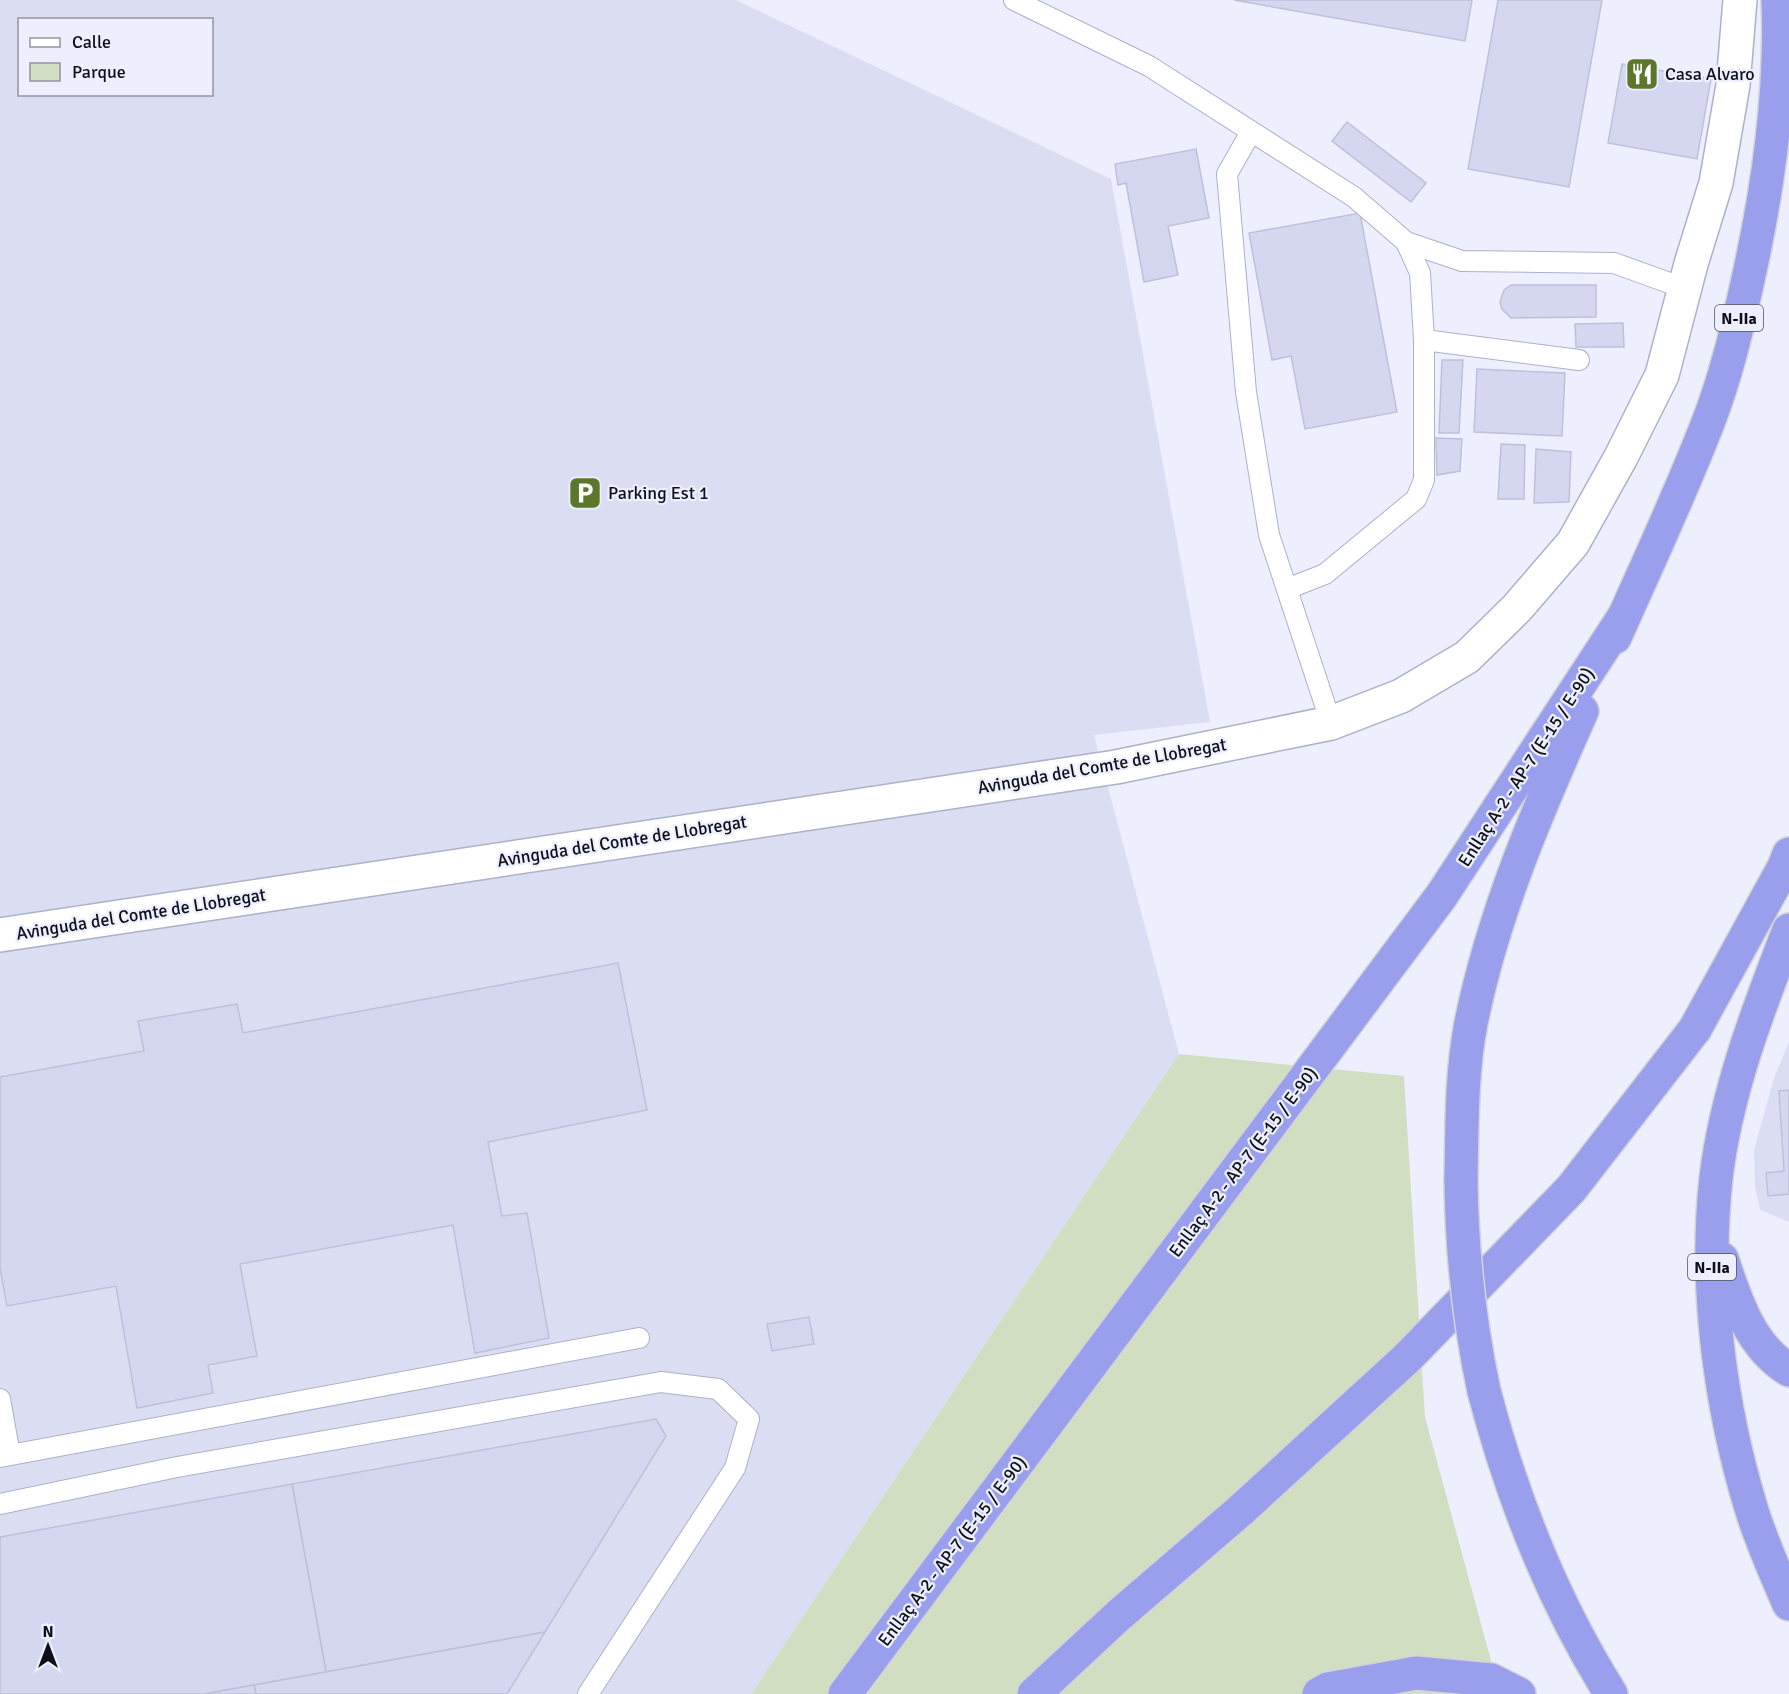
<svg xmlns="http://www.w3.org/2000/svg" width="1789" height="1694" font-family="Signika,sans-serif">
<rect width="100%" height="100%" fill="#edefff"/>
<g fill="#dbdef2" fill-rule="evenodd">
<path d="M 0,0 L 736,0 L 1111,179 L 1210,722 L 1094,735 L 1179,1054 L 751,1694 L 0,1694 ZM 20,20 L 212,20 L 212,94 L 20,94 Z"/>
<path d="M 1789,1042 L 1789,1222 L 1760,1210 L 1755,1187 L 1754,1150 L 1774,1078 Z"/>
</g>
<path fill="#d2dec1" d="M 1179,1054 L 1404,1076 L 1425,1417 L 1500,1694 L 751,1694 Z"/>
<g fill="#d5d7f1" stroke="#bec0da" stroke-width="1.5">
<path d="M 1234,0 L 1472,0 L 1465,41 Z"/>
<path d="M 1498,0 L 1602,0 L 1569,187 L 1468,169 Z"/>
<path d="M 1622,64 L 1711,79 L 1697,159 L 1608,143 Z"/>
<path d="M 1347,122 L 1426,183 L 1411,202 L 1332,141 Z"/>
<path d="M 1196,149 L 1209,218 L 1168,226 L 1178,275 L 1144,282 L 1126,183 L 1118,185 L 1115,164 Z"/>
<path d="M 1360,213 L 1397,412 L 1305,429 L 1291,356 L 1272,360 L 1249,233 Z"/>
<path d="M 1511,285 L 1596,285 L 1596,317 L 1511,318 L 1502,309 L 1500,302 L 1504,290 Z"/>
<path d="M 1623,323 L 1624,347 L 1576,347 L 1575,324 Z"/>
<path d="M 1442,360 L 1463,360 L 1459,433 L 1439,433 Z"/>
<path d="M 1477,369 L 1565,373 L 1562,436 L 1474,432 Z"/>
<path d="M 1436,438 L 1462,439 L 1460,471 L 1437,475 Z"/>
<path d="M 1501,444 L 1525,445 L 1524,499 L 1498,499 Z"/>
<path d="M 1536,449 L 1571,452 L 1569,502 L 1534,503 Z"/>
<path d="M 618,963 L 647,1110 L 488,1142 L 502,1216 L 527,1213 L 549,1338 L 475,1353 L 453,1225 L 240,1264 L 257,1356 L 208,1365 L 213,1393 L 137,1408 L 116,1286 L 7,1306 L 0,1268 L 0,1077 L 144,1051 L 138,1021 L 237,1004 L 243,1033 Z"/>
<path d="M 1789,1090 L 1789,1194 L 1768,1196 L 1766,1173 L 1784,1171 L 1779,1091 Z"/>
<path d="M 809,1317 L 814,1344 L 772,1351 L 767,1324 Z"/>
<path d="M 656,1419 L 666,1436 L 545,1632 L 326,1672 L 292,1484 Z"/>
<path d="M 292,1484 L 326,1672 L 204,1694 L 0,1694 L 0,1537 Z"/>
<path d="M 545,1632 L 507,1694 L 256,1694 L 254,1685 Z"/>
<path d="M 254,1685 L 256,1694 L 204,1694 Z"/>
</g>
<g fill="none" stroke-linecap="round" stroke-linejoin="round">
<defs>
<g id="lane">
<path d="M 1014,0 L 1149,66 L 1354,197 L 1406,242 L 1462,261 L 1614,263 L 1686,289"/>
<path d="M 1251,132 L 1227,174 L 1246,392 L 1269,535 L 1331,723"/>
<path d="M 1424,340 L 1579,360"/>
<path d="M 1287,589 L 1325,574 L 1416,499 L 1424,480 L 1424,340 L 1420,273 L 1406,242"/>
<path d="M 0,1399 L 10,1455"/>
<path d="M 0,1457 L 639,1338"/>
<path d="M 0,1504 L 177,1467 L 661,1382 L 718,1389 L 749,1419 L 735,1468 L 588,1694"/>
</g>
<path id="street" d="M 0,935 L 1116,767 L 1331,723 L 1401,696 L 1467,657 L 1517,608 L 1573,543 L 1621,457 L 1662,375 L 1691,264 L 1716,183 L 1733,85 L 1740,0"/>
<g id="highway">
<path d="M 1615,637 C 1647,565 1681,493 1709,420 C 1726,376 1737,329 1747,284 C 1768,191 1782,96 1778,0"/>
<path d="M 1789,930 C 1758,1010 1726,1093 1716,1178 C 1704,1287 1720,1407 1752,1511 C 1762,1543 1776,1574 1789,1604"/>
<path d="M 1461,1182 C 1462,1129 1461,1075 1471,1023 C 1493,914 1537,812 1582,711"/>
<path d="M 1722,1259 C 1736,1301 1750,1346 1789,1370"/>
<path d="M 1484,1391 C 1512,1498 1552,1600 1611,1694"/>
<path d="M 845,1694 L 1442,895 L 1623,618"/>
<path d="M 1034,1694 L 1119,1615 L 1241,1510 L 1407,1358 L 1571,1189 L 1695,1029 L 1784,867 L 1789,854"/>
<path d="M 1319,1694 L 1328,1689 L 1416,1673 L 1491,1680 L 1519,1694"/>
</g>
</defs>
<use href="#lane" stroke="#adb0c9" stroke-width="22"/>
<use href="#street" stroke="#adb0c9" stroke-width="36"/>
<use href="#highway" stroke="#d4d4d5" stroke-width="36"/>
<use href="#lane" stroke="#fff" stroke-width="20"/>
<use href="#street" stroke="#fff" stroke-width="33"/>
<use href="#highway" stroke="#9a9fed" stroke-width="33"/>
<defs>
<path id="highway-bridge" d="M 1461,1182 C 1462,1253 1469,1321 1484,1391"/>
</defs>
<use href="#highway-bridge" stroke="#d4d4d5" stroke-width="36" stroke-linecap="butt"/>
<use href="#highway-bridge" stroke="#9a9fed" stroke-width="33"/>
</g>
<defs>
<symbol id="restaurant-square" viewBox="-11 -11 22 22"><rect x="-9" y="-9" width="18" height="18" rx="4" fill="#5c772b" stroke="#edefff"/><path d="M-5-6h1v4h1v-4h1v4h1v-4h1v5L-1.5 .5V6h-2V.5L-5-1ZM5-6V6H3V1.5H1.5Q1.5-4 5-6Z" fill="#fff"/></symbol>
<symbol id="parking-square" viewBox="-11 -11 22 22"><rect x="-9" y="-9" width="18" height="18" rx="4" fill="#5c772b" stroke="#edefff"/><path d="M-3.5-5.5H1a3.5 3.5 0 0 1 0 7H-1V5.5H-3.5ZM-1-3.4V-.6H.8a1.4 1.4 0 0 0 0-2.8Z" fill="#fff"/></symbol>
</defs>
<g fill-rule="evenodd">
<use href="#restaurant-square" x="1623" y="55" width="38" height="38"/>
<use href="#parking-square" x="566" y="474" width="38" height="38"/>
</g>
<g text-anchor="middle" stroke-width="4.5" stroke-linejoin="round" paint-order="stroke">
<g fill="#edefff" stroke="#51525d" stroke-width="1.5">
<rect x="1715" y="305" width="48" height="26" rx="4.5"/>
<rect x="1688" y="1254" width="48" height="26" rx="4.5"/>
</g>
<g font-size="16" font-weight="bold" fill="#0e0f17">
<text x="1739" y="324">N-IIa</text>
<text x="1712" y="1273">N-IIa</text>
</g>
<g font-size="18" fill="#0e0f17" stroke="#edefff" text-anchor="start">
<text x="1665" y="80">Casa Alvaro</text>
<text x="608" y="499">Parking Est 1</text>
</g>
<g font-size="18" fill="#0e0f17" stroke="#edefff">
<text transform="translate(1102 766) rotate(-10)" y="6">Avinguda del Comte de Llobregat</text>
<text transform="translate(1526 767) rotate(-57)" y="6">Enllaç A-2 - AP-7 (E-15 / E-90)</text>
<text transform="translate(622 841) rotate(-9)" y="6">Avinguda del Comte de Llobregat</text>
<text transform="translate(141 914) rotate(-9)" y="6">Avinguda del Comte de Llobregat</text>
<text transform="translate(1243 1162) rotate(-53)" y="6">Enllaç A-2 - AP-7 (E-15 / E-90)</text>
<text transform="translate(952 1551) rotate(-53)" y="6">Enllaç A-2 - AP-7 (E-15 / E-90)</text>
</g>
</g>
<rect x="18" y="18" width="195" height="78" fill="#edefff" stroke="#9495a2" stroke-width="1.5"/>
<rect x="30" y="38" width="30" height="9" fill="#ffffff" stroke="#9495a2" stroke-width="1.5"/>
<text x="72" y="48" font-size="18" fill="#0e0f17">Calle</text>
<rect x="30" y="63" width="30" height="18" fill="#d2dec1" stroke="#9495a2" stroke-width="1.5"/>
<text x="72" y="78" font-size="18" fill="#0e0f17">Parque</text>
<g transform="translate(48 1646)" stroke="#edefff" stroke-width="4.5" paint-order="stroke">
<path d="M0-4.5L10 22L0 15L-10 22Z" fill="#0e0f17"/>
<text y="-9" font-size="16" font-weight="bold" text-anchor="middle" fill="#0e0f17">N</text>
</g>
</svg>
